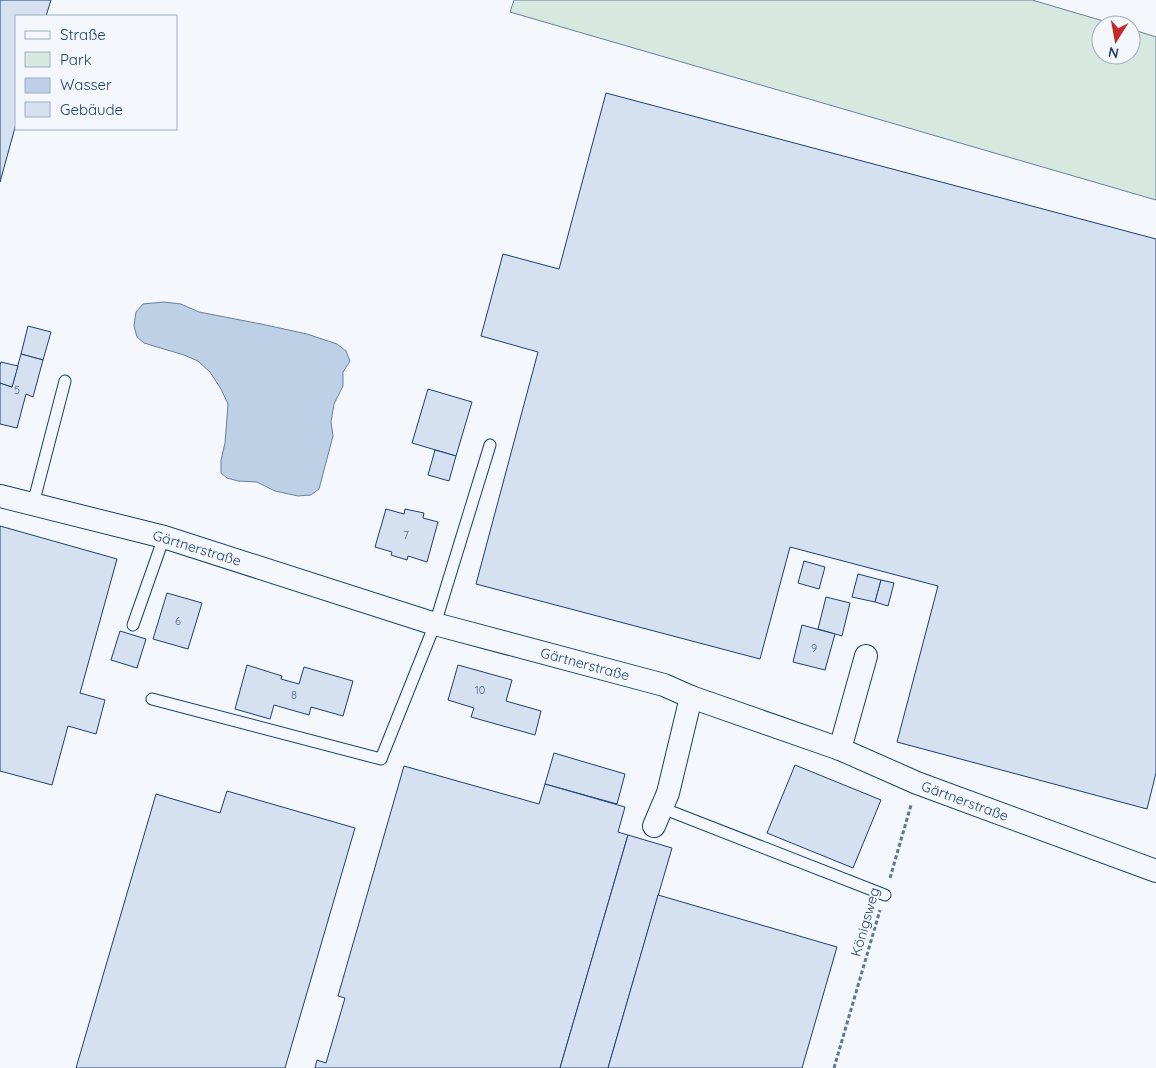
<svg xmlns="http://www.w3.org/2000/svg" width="1156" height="1068" font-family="Quicksand,sans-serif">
<rect width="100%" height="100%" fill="#f4f7fb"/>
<path fill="#d7e8df" stroke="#687fa3" d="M 514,0 L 1032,0 L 1117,25 L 1101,25 L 1101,55 L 1131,55 L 1131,29 L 1156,37 L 1156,200 L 510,12 Z"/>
<path fill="#bed0e5" stroke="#687fa3" d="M 164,302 L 181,304 L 199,312 L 261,324 L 307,334 L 337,344 L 346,351 L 350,361 L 343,372 L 343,386 L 334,404 L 331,422 L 333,436 L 319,489 L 311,495 L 298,496 L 275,491 L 257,482 L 238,481 L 227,478 L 221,473 L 221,460 L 225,443 L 228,404 L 221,389 L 210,372 L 198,361 L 184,355 L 144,343 L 137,337 L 134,326 L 136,312 L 143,304 Z"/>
<g fill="#d5e0f0" stroke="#1d3f73">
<path d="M 0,0 L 51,0 L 46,16 L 16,16 L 16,124 L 0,182 Z"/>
<path d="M 606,93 L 1156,239 L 1156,773 L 1147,809 L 897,742 L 938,586 L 790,547 L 760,659 L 476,584 L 538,352 L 481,336 L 503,254 L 559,269 Z"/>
<path d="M 28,326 L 51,332 L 43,360 L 21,354 Z"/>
<path d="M 21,354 L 43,360 L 33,397 L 26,394 L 17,428 L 0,424 L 0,383 L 12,387 Z"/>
<path d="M 1,362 L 18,366 L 12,387 L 0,383 L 0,365 Z"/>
<path d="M 428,389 L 472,402 L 456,456 L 412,443 Z"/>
<path d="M 435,450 L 456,456 L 449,481 L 428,475 Z"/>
<path d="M 386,509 L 404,514 L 405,509 L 424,513 L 423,518 L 438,522 L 427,562 L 408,556 L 407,560 L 391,555 L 392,552 L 375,547 Z"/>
<path d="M 0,526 L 117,559 L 80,693 L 105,700 L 96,734 L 68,726 L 52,785 L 0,771 Z"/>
<path d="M 804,561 L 825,567 L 819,589 L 798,583 Z"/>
<path d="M 858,574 L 881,580 L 875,602 L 852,597 Z"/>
<path d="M 881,580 L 894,583 L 888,606 L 875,602 Z"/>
<path d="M 167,593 L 202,603 L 188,649 L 153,639 Z"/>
<path d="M 826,597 L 850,603 L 842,636 L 818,629 Z"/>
<path d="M 802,625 L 835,634 L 825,670 L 793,662 Z"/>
<path d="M 120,631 L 146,639 L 137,668 L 111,660 Z"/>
<path d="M 247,665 L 282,676 L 281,679 L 299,684 L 304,667 L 353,681 L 343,716 L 311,707 L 309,715 L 274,705 L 270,719 L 235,709 Z"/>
<path d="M 458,665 L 512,680 L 506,701 L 541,711 L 535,735 L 471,717 L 474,708 L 448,700 Z"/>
<path d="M 554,753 L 625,774 L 617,804 L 545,784 Z"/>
<path d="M 795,765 L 881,800 L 853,868 L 767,833 Z"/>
<path d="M 404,766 L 539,804 L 545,784 L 625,807 L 618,832 L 628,835 L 560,1068 L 315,1068 L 317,1060 L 326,1063 L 345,998 L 338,996 Z"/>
<path d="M 227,791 L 355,828 L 285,1068 L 76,1068 L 156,794 L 220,813 Z"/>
<path d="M 628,835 L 672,848 L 608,1068 L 560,1068 Z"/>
<path d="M 658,895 L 837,947 L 802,1068 L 608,1068 Z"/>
</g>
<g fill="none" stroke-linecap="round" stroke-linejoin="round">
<defs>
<g id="lane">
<path d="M 33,504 L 65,381"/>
<path d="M 133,625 L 164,537"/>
<path d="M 152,699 L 381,759 L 435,624 L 490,445"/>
<path d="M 662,808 L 885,895"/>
</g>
<g id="street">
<path d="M 0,496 L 164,537 L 435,624 L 664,685 L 691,697 L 840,749 L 917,783 L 1156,871"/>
<path d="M 840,749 L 866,656"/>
<path d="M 654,826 L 668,793 L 691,697"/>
</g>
</defs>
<use href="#lane" stroke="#1d3f73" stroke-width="13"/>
<use href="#street" stroke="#1d3f73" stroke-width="24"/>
<g stroke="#5e769c" stroke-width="3" stroke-dasharray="4 2.5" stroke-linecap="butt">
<path d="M 890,878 L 911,805"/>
<path d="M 834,1068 L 880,910"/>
</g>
<use href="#lane" stroke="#f4f7fb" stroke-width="11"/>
<use href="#street" stroke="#f4f7fb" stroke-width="22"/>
</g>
<g text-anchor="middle" stroke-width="4" stroke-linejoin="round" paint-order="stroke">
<g font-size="11" fill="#4b6792">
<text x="17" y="394">5</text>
<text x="406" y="539">7</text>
<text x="178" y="625">6</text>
<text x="814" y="652">9</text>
<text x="480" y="694">10</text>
<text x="294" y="699">8</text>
</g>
<g font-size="14" fill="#1d3f73" stroke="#f4f7fb">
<text transform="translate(197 548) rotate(17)" y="5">Gärtnerstraße</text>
<text transform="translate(585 664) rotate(15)" y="5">Gärtnerstraße</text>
<text transform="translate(965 801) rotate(20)" y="5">Gärtnerstraße</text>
<text transform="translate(865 922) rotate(-74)" y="5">Königsweg</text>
</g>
</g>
<rect x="15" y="15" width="162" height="115" fill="#f4f7fb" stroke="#9eadc5"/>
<rect x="25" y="31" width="25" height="8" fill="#f4f7fb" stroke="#9eadc5"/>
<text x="60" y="40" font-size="15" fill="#1d3f73">Straße</text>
<rect x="25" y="52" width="25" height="15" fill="#d7e8df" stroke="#9eadc5"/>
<text x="60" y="65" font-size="15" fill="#1d3f73">Park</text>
<rect x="25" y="78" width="25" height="15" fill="#bed0e5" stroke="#9eadc5"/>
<text x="60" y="90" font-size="15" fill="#1d3f73">Wasser</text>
<rect x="25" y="102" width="25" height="15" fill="#d5e0f0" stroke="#9eadc5"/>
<text x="60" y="115" font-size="15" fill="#1d3f73">Gebäude</text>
<g transform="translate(1116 40) rotate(191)"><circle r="24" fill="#f4f7fb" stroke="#9eadc5"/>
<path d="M0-4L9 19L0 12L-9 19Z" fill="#c62828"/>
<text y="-8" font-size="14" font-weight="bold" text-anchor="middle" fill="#1d3f73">N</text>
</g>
</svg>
